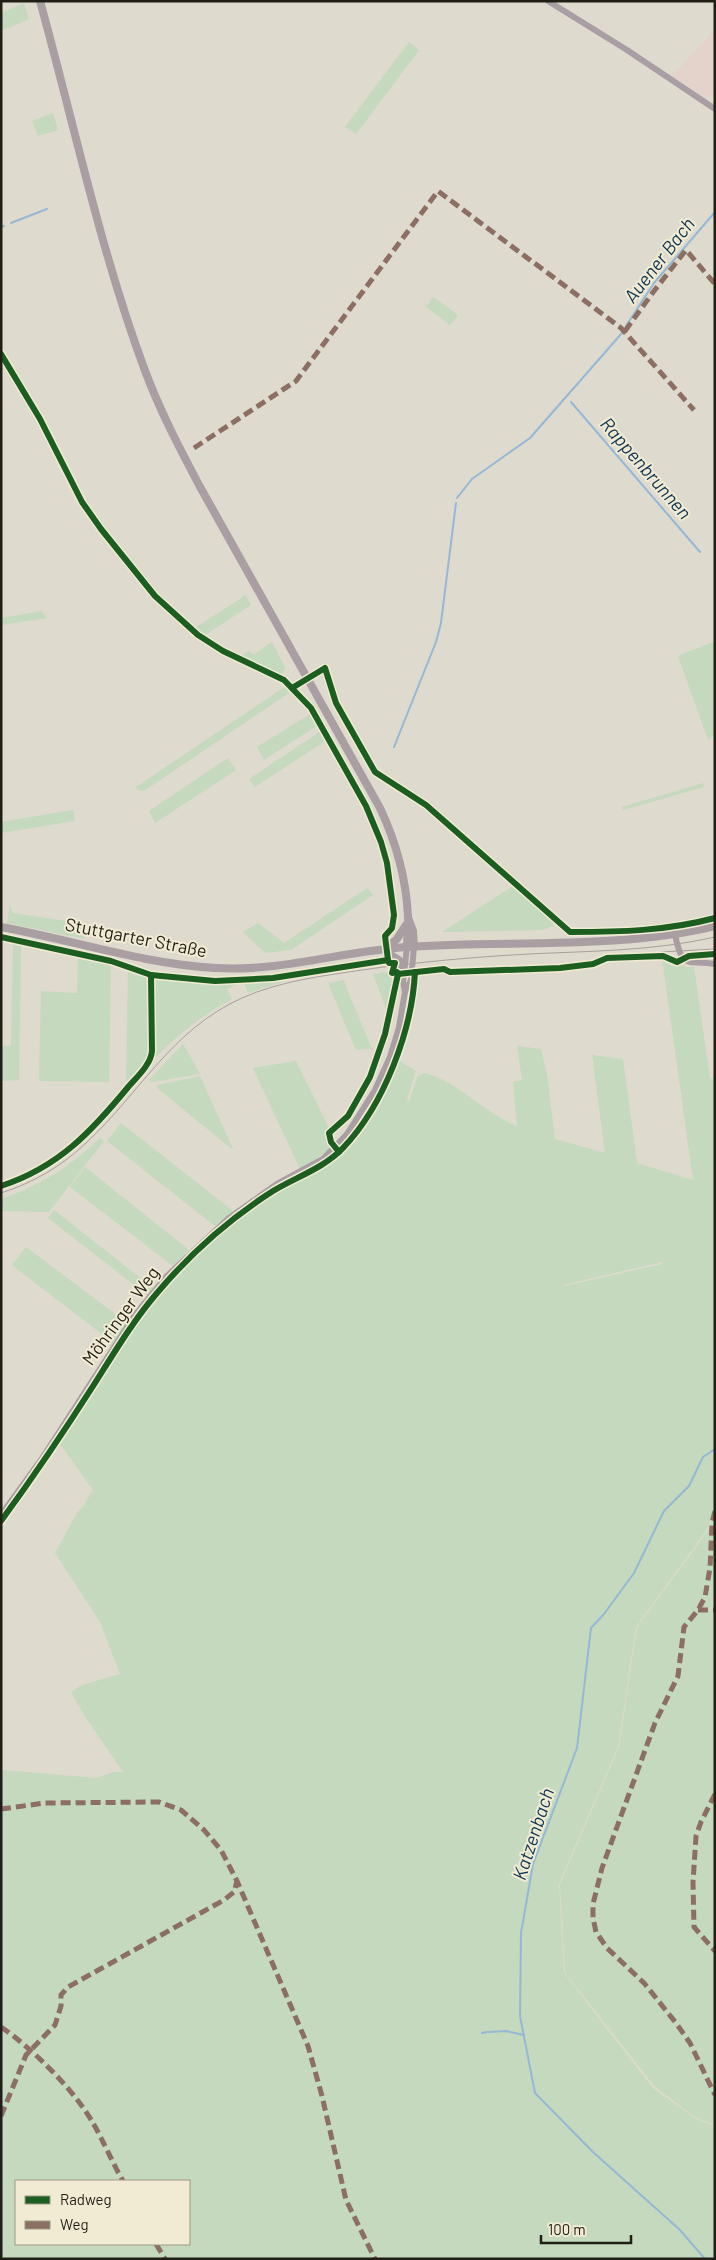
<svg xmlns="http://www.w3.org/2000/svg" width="716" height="2260" font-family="Barlow,sans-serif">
<rect width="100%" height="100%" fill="#dedacd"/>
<path fill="#e3d3ca" d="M 715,29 L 715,93 L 705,98 L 673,76 Z"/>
<g fill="#c4d9be" fill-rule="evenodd">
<path d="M 24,3 L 29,19 L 1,31 L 1,13 Z"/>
<path d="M 409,42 L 419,50 L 356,134 L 345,127 Z"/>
<path d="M 53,113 L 58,130 L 38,136 L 32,121 Z"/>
<path d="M 433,297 L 458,315 L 450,325 L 426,307 Z"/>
<path d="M 246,595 L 251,605 L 205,635 L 195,628 Z"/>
<path d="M 41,611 L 47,618 L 1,625 L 1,618 Z"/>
<path d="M 715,641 L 715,735 L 708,740 L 678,656 Z"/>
<path d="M 272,642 L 285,667 L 283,673 L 279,675 L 241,656 L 249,651 L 253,655 Z"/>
<path d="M 286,686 L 289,693 L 144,791 L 138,790 L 136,787 Z"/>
<path d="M 310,714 L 318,725 L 264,760 L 257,747 Z"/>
<path d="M 321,731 L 325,741 L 255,787 L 249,779 Z"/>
<path d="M 228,758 L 236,770 L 155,823 L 149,811 Z"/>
<path d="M 703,783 L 704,787 L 623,810 L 622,807 Z"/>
<path d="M 73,810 L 75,821 L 1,833 L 1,822 Z"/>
<path d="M 513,886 L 553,921 L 553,926 L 542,930 L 442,932 Z"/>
<path d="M 367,888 L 373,895 L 291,950 L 265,953 L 243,932 L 258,923 L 284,943 Z"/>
<path d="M 10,905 L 13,913 L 86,924 L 84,939 L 7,923 Z"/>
<path d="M 13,943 L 21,946 L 19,1080 L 1,1081 L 1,1046 L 11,1046 Z"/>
<path d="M 78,957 L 111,965 L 109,1082 L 39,1081 L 41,991 L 77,993 Z"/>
<path d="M 662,958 L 686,967 L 694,967 L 710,1078 L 715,1080 L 715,1506 L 708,1528 L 636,1627 L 618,1747 L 559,1884 L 564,1973 L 653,2088 L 696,2119 L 715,2126 L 715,2259 L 1,2259 L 1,1767 L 2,1770 L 96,1778 L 114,1772 L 123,1772 L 84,1715 L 71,1692 L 82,1685 L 120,1674 L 100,1622 L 55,1553 L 77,1513 L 84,1505 L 93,1490 L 58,1441 L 134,1325 L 156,1295 L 204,1245 L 243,1212 L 286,1184 L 324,1164 L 343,1149 L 372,1109 L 396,1059 L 416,1071 L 407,1100 L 409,1101 L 418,1076 L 425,1073 C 459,1082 484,1113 517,1126 L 513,1082 L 522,1080 L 517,1046 L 541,1049 L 547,1074 L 555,1139 L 605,1153 L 592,1055 L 623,1059 L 637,1163 L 693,1180 ZM 662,1262 L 662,1264 L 564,1286 L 563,1285 ZM 16,2181 L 189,2181 L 189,2244 L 16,2244 Z"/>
<path d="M 128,970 L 149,978 L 151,983 L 150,1054 L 148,1059 L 126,1082 Z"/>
<path d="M 389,972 C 398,981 390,1003 388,1014 L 373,974 Z"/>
<path d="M 156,978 L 202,983 L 239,983 L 227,989 L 232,999 C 201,1016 177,1035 153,1060 Z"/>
<path d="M 283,979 L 283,982 L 248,993 L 244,983 Z"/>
<path d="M 344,980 L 347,989 L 372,1049 L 356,1050 L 328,983 Z"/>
<path d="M 183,1044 L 200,1074 L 152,1082 L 149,1080 Z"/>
<path d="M 296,1061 L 329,1128 L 325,1134 L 329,1143 L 329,1150 L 300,1169 L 253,1068 Z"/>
<path d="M 200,1076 L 233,1149 L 232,1149 L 157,1088 L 158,1085 Z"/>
<path d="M 121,1123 L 233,1211 L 215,1226 L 107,1141 Z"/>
<path d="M 100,1138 L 104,1141 L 48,1213 L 46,1212 L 1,1211 L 1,1199 C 40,1186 71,1166 100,1138 Z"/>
<path d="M 85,1167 L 189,1250 L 173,1266 L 70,1187 Z"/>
<path d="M 54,1210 L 153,1288 L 147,1295 L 48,1218 Z"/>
<path d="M 26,1247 L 127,1323 L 111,1347 L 101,1340 L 103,1335 L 12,1265 Z"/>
<path d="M 715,1511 L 715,2125 L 696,2118 L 655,2087 L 565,1973 L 560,1884 L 619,1747 L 637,1627 L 709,1529 Z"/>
</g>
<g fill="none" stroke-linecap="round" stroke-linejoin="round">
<g stroke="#94b8d6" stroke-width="2">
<path d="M 11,223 L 47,209"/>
<path d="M 1,227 L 4,226"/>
<path d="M 626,326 L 654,283 L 715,212"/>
<path d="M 571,402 L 700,552"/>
<path d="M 457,498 L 472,479 L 530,438 L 622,333"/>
<path d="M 394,747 L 436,642 L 441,623 L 456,503"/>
<path d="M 489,2032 L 506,2031 L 524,2035"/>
<path d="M 482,2033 L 487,2032"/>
<path d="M 705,2259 L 680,2230 L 593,2152 L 535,2093 L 520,2016 L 521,1933 L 533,1864 L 577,1748 L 591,1628 L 604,1614 L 634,1573 L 664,1511 L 689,1486 L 703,1457 L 715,1449"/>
</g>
<g stroke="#a89ea3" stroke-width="6">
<path d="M 548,1 L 627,50 L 715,109"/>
<path d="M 675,935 C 683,971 686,959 715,964"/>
<path d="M 405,992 L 403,982 L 407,947"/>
<path d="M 1,1515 L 43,1457 L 135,1315 L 167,1276 L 229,1218 L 277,1184 L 323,1159 L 347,1134 L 375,1090 L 390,1057 L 399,1027 L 405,992 L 411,980 L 414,947"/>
</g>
<g stroke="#a99ea2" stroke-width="8">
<path d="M 40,1 C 74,124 100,249 144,368 C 159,409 179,447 199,485 L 380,808 C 396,842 406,878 408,916 C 409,926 407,937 407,947"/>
<path d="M 408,918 L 413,931 L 414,947"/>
<path d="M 1,927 C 73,940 143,964 216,968 C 281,972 343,951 407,947 C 509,940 615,950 715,926"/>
<path d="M 386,948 L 397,939 L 406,925"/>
<path d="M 384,950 L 400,961 L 404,974"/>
</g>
<g stroke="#a7a09d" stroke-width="1">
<path d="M 661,952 L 715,949"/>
<path d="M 1,1193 C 33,1183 62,1166 86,1143 C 141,1092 171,1030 242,998 C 280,981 322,976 362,970 C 418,962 473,957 529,954 C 591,951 653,951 715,937"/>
</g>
<g stroke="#8d6e63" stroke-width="5" stroke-dasharray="10 5" stroke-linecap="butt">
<path d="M 625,331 L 654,291 L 686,250 L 715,284"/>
<path d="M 194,448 L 296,381 L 438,191 L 621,328 L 694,410"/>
<path d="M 715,1511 L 712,1523 L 710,1568 L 705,1597 L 698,1610 L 684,1627 L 678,1676 L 655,1723 L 602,1868 L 593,1904 L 593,1918 L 596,1932 L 607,1948 L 644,1983 L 676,2023 L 690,2043 L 715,2095"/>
<path d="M 698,1610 L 715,1610"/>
<path d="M 715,1794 L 701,1822 L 696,1836 L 693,1882 L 694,1927 L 715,1951"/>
<path d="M 1,1809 L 45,1803 L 159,1802 L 181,1810 L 204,1830 L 221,1850 L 237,1881 L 308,2046 L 322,2096 L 346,2200 L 375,2259"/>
<path d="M 1,2027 C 32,2048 75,2091 93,2123 C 104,2142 112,2162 123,2181"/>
<path d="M 1,2116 L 26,2055 L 55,2025 L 61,2006 L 61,1995 L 68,1987 L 224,1900 L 234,1892 L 237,1881"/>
<path d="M 156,2244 L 165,2259"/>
</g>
<defs>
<g id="cycleway">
<path d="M 1,354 L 40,419 L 82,502 L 101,529 L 155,596 L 198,635 L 223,651 L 284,680 L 311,708 L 366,806 L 381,842 L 387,863 L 394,915 L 392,928 L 385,936 L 388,960"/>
<path d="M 292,688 L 325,668 L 336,703 L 375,772 L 426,805 L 570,932 C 620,932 666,931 715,918"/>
<path d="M 1,937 L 111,961 L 151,975 L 215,981 L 273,978 L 388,960 L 389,963 L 395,963 L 392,973 L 397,972 L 398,974 L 444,969 L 450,972 L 560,968 L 593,964 L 607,958 L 663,956 L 677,962 L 689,956 L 715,954"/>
<path d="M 339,1152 L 331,1142 L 329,1133 L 348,1116 L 370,1077 L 385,1034 L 398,974"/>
<path d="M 1,1186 C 59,1167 92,1131 129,1086 C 138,1076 151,1064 152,1051 L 151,975"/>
<path d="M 1,1521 C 34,1476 65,1430 95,1383 C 114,1353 133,1321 157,1293 C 190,1254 229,1219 273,1191 C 296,1177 324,1168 343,1148 C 384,1105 412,1031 415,972"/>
</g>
</defs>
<use href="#cycleway" stroke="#f2ebd3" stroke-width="9"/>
<use href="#cycleway" stroke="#1b5e20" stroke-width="6"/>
</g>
<g text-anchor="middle" stroke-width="4" stroke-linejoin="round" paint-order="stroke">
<g font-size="18" fill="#211e16" stroke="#f2ebd3">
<text transform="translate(136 938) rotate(11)" y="6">Stuttgarter Straße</text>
<text transform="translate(121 1316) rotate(-54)" y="6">Möhringer Weg</text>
</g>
<g font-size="19" font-style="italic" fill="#0d3555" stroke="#f2ebd3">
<text transform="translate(659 260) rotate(-52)" y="7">Auener Bach</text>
<text transform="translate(646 468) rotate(49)" y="7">Rappenbrunnen</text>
<text transform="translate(533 1834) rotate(-72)" y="7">Katzenbach</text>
</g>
</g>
<rect width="716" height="2260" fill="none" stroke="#211e16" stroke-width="5"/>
<rect x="15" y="2180" width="175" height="65" fill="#f2ebd3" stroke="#9e9987"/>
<rect x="25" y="2196" width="25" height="8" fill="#1b5e20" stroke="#9e9987"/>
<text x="60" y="2205" font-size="15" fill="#211e16">Radweg</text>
<rect x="25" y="2221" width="25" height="8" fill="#8d6e63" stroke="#9e9987"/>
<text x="60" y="2230" font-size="15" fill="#211e16">Weg</text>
<path d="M541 2235v8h90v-8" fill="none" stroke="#211e16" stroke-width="2.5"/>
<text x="548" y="2235" font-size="15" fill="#211e16" stroke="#f2ebd3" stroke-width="4" paint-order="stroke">100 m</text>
</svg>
